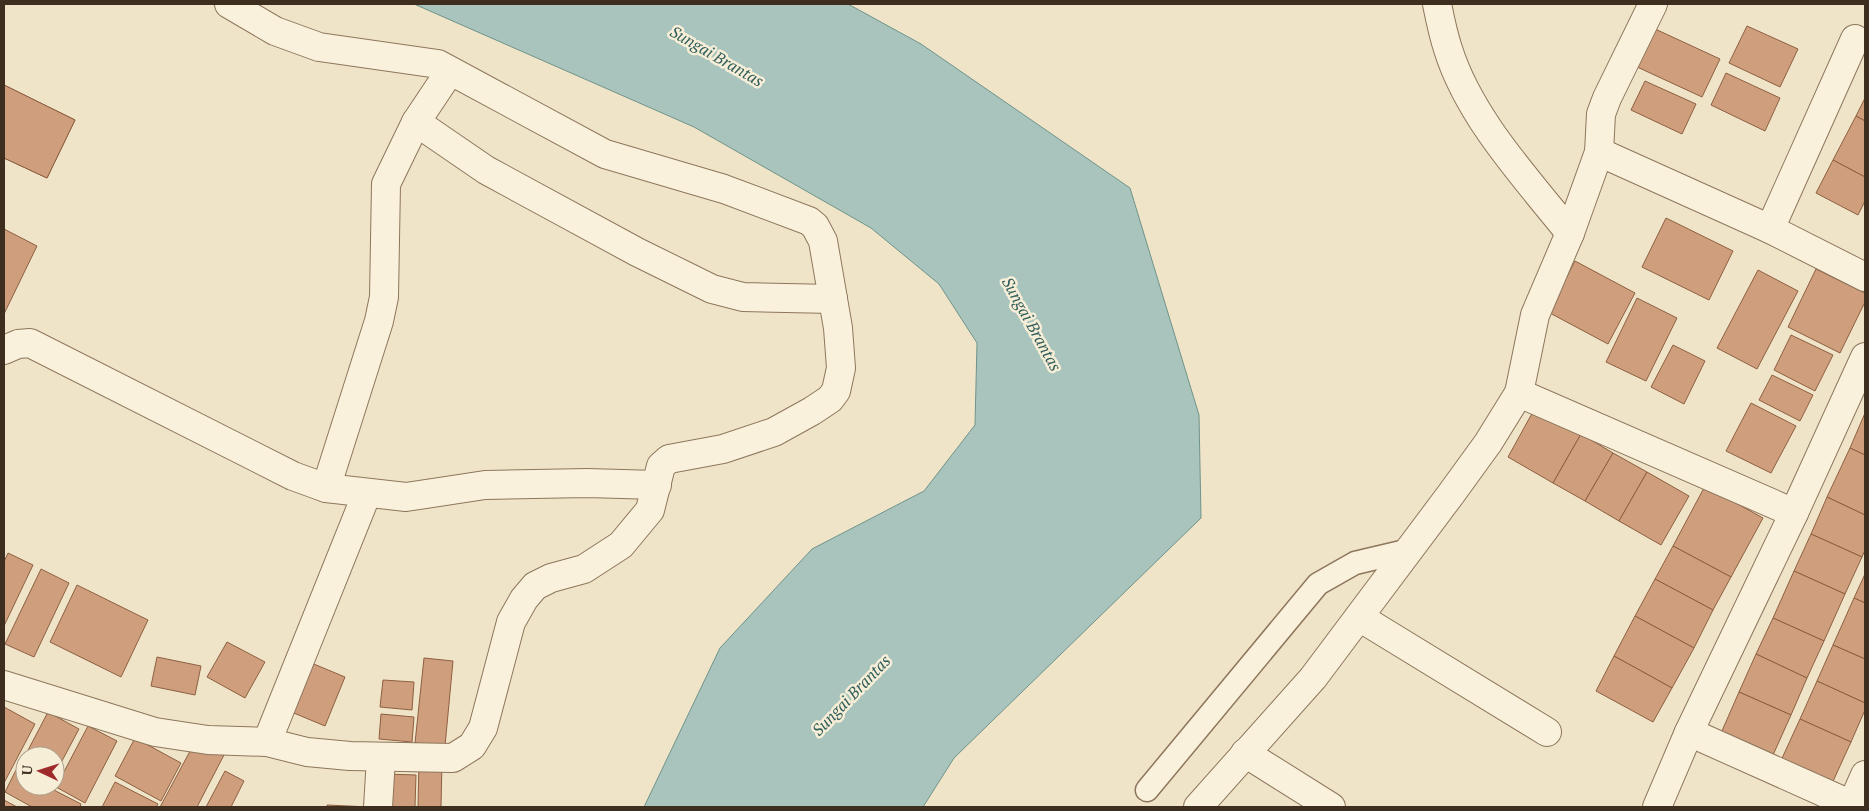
<svg xmlns="http://www.w3.org/2000/svg" width="1869" height="811" font-family="'PT Serif',serif">
<rect width="100%" height="100%" fill="#f0e4c8"/>
<path fill="#a9c4bc" stroke="#6f938a" d="M 414,4 L 848,4 L 921,44 L 1130,188 L 1199,415 L 1201,518 L 954,758 L 923,807 L 644,807 L 720,648 L 812,549 L 924,491 L 975,425 L 977,343 L 939,284 L 871,228 L 694,127 Z"/>
<g fill="#cf9f7d" stroke="#8d5f41">
<path d="M 1747,26 L 1798,49 L 1780,87 L 1729,63 Z"/>
<path d="M 1653,28 L 1720,59 L 1702,97 L 1635,66 Z"/>
<path d="M 1726,73 L 1780,98 L 1765,131 L 1711,105 Z"/>
<path d="M 1645,81 L 1696,104 L 1682,134 L 1631,110 Z"/>
<path d="M 4,85 L 75,120 L 47,178 L 4,158 Z"/>
<path d="M 4,85 L 75,120 L 47,178 L 4,158 Z"/>
<path d="M 1865,98 L 1865,121 L 1856,116 Z"/>
<path d="M 1856,116 L 1865,121 L 1865,177 L 1833,160 Z"/>
<path d="M 1833,160 L 1865,177 L 1865,201 L 1858,215 L 1816,193 Z"/>
<path d="M 1666,218 L 1733,251 L 1709,300 L 1642,267 Z"/>
<path d="M 4,229 L 37,246 L 4,314 Z"/>
<path d="M 1575,261 L 1635,293 L 1608,344 L 1548,312 Z"/>
<path d="M 1816,269 L 1865,293 L 1865,302 L 1840,353 L 1788,327 Z"/>
<path d="M 1758,270 L 1798,291 L 1757,369 L 1717,348 Z"/>
<path d="M 1637,298 L 1677,318 L 1646,381 L 1606,362 Z"/>
<path d="M 1791,335 L 1833,355 L 1815,391 L 1774,370 Z"/>
<path d="M 1673,345 L 1705,361 L 1684,404 L 1651,387 Z"/>
<path d="M 1772,375 L 1813,395 L 1800,421 L 1759,400 Z"/>
<path d="M 1751,403 L 1796,426 L 1771,473 L 1726,451 Z"/>
<path d="M 1535,408 L 1581,434 L 1553,483 L 1508,457 Z"/>
<path d="M 1865,413 L 1865,455 L 1850,448 Z"/>
<path d="M 1581,434 L 1613,453 L 1585,501 L 1553,483 Z"/>
<path d="M 1850,448 L 1865,455 L 1865,515 L 1827,497 Z"/>
<path d="M 1613,453 L 1647,472 L 1619,521 L 1585,501 Z"/>
<path d="M 1647,472 L 1689,496 L 1661,545 L 1619,521 Z"/>
<path d="M 1705,486 L 1763,518 L 1731,577 L 1673,546 Z"/>
<path d="M 1827,497 L 1865,515 L 1865,550 L 1862,557 L 1811,534 Z"/>
<path d="M 1811,534 L 1862,557 L 1845,594 L 1794,571 Z"/>
<path d="M 1673,546 L 1731,577 L 1713,610 L 1655,579 Z"/>
<path d="M 8,553 L 33,565 L 4,626 L 4,562 Z"/>
<path d="M 41,569 L 69,583 L 34,657 L 5,644 Z"/>
<path d="M 1794,571 L 1845,594 L 1824,641 L 1773,618 Z"/>
<path d="M 1865,574 L 1865,603 L 1854,598 Z"/>
<path d="M 1655,579 L 1713,610 L 1694,648 L 1635,616 Z"/>
<path d="M 77,585 L 148,620 L 121,677 L 50,642 Z"/>
<path d="M 1854,598 L 1865,603 L 1865,659 L 1833,645 Z"/>
<path d="M 1635,616 L 1694,648 L 1672,688 L 1614,656 Z"/>
<path d="M 1773,618 L 1824,641 L 1807,678 L 1756,654 Z"/>
<path d="M 227,642 L 265,662 L 245,698 L 207,677 Z"/>
<path d="M 1833,645 L 1865,659 L 1865,703 L 1817,681 Z"/>
<path d="M 1756,654 L 1807,678 L 1791,715 L 1739,692 Z"/>
<path d="M 1614,656 L 1672,688 L 1653,722 L 1596,691 Z"/>
<path d="M 157,657 L 201,666 L 195,695 L 151,686 Z"/>
<path d="M 424,658 L 453,661 L 445,746 L 415,743 Z"/>
<path d="M 309,662 L 345,677 L 325,726 L 289,711 Z"/>
<path d="M 383,680 L 414,682 L 412,710 L 380,707 Z"/>
<path d="M 1817,681 L 1865,703 L 1865,710 L 1851,742 L 1800,719 Z"/>
<path d="M 1739,692 L 1791,715 L 1769,764 L 1718,740 Z"/>
<path d="M 4,707 L 35,724 L 4,783 Z"/>
<path d="M 48,712 L 79,729 L 55,774 L 55,756 L 25,756 Z"/>
<path d="M 381,714 L 414,717 L 412,742 L 379,739 Z"/>
<path d="M 1800,719 L 1851,742 L 1829,790 L 1778,767 Z"/>
<path d="M 88,726 L 117,741 L 85,803 L 56,787 Z"/>
<path d="M 135,738 L 181,763 L 161,801 L 115,776 Z"/>
<path d="M 196,740 L 224,755 L 197,807 L 160,807 Z"/>
<path d="M 419,761 L 442,761 L 441,807 L 418,807 Z"/>
<path d="M 16,770 L 25,775 L 25,786 L 46,786 L 81,804 L 80,807 L 32,807 L 5,792 Z"/>
<path d="M 225,771 L 244,781 L 231,807 L 206,807 Z"/>
<path d="M 384,774 L 416,775 L 415,807 L 382,807 Z"/>
<path d="M 115,782 L 158,804 L 156,807 L 102,807 Z"/>
<path d="M 4,800 L 17,807 L 4,807 Z"/>
<path d="M 327,805 L 370,807 L 327,807 Z"/>
</g>
<g fill="none" stroke-linecap="round" stroke-linejoin="round">
<defs>
<path id="lane" d="M 1147,790 L 1318,584 L 1355,563 L 1410,550"/>
<g id="street">
<path d="M 1437,4 C 1440,19 1443,34 1448,49 C 1469,117 1526,178 1570,233"/>
<path d="M 1653,4 L 1607,98 L 1601,114 L 1599,152 L 1770,229 L 1865,277"/>
<path d="M 416,122 L 486,170 L 637,252 L 712,289 L 743,297 L 833,299"/>
<path d="M 1599,152 L 1570,233 L 1535,315 L 1519,393 L 1794,513"/>
<path d="M 1770,229 L 1855,39"/>
<path d="M 4,350 L 18,344 L 30,343 L 293,476 L 326,488 L 406,497 L 485,485 L 587,483 L 657,485"/>
<path d="M 326,488 L 379,321 L 384,297 L 386,184 L 416,122 L 450,71"/>
<path d="M 1359,617 L 1547,732"/>
<path d="M 4,685 L 155,732 L 208,740 L 267,742 L 307,752 L 350,756 L 453,758 L 472,746 L 483,728 L 511,622 L 524,599 L 535,586 L 551,578 L 584,569 L 621,545 L 650,510 L 661,466 L 669,459 L 723,449 L 774,432 L 812,411 L 830,399 L 836,391 L 841,368 L 838,328 L 823,241 L 815,226 L 809,221 L 724,189 L 605,154 L 438,64 L 319,47 L 275,31 L 229,4"/>
<path d="M 1689,732 L 1852,805"/>
<path d="M 267,742 L 367,493"/>
<path d="M 1245,753 L 1331,807"/>
<path d="M 378,807 L 381,758"/>
<path d="M 1198,807 L 1313,678 L 1451,494 L 1488,443 L 1519,393"/>
<path d="M 1657,807 L 1689,732 L 1794,513 L 1865,357"/>
<path d="M 1851,807 L 1865,775"/>
</g>
</defs>
<use href="#lane" stroke="#8d765c" stroke-width="25"/>
<use href="#street" stroke="#8d765c" stroke-width="30"/>
<use href="#lane" stroke="#faf1dc" stroke-width="22"/>
<use href="#street" stroke="#faf1dc" stroke-width="28"/>
</g>
<g text-anchor="middle" stroke-width="5" stroke-linejoin="round" paint-order="stroke">
<g font-size="16" font-style="italic" fill="#2f5d5a" stroke="#f7eed8">
<text transform="translate(717 56) rotate(30)" y="6">Sungai Brantas</text>
<text transform="translate(1032 324) rotate(61)" y="6">Sungai Brantas</text>
<text transform="translate(851 695) rotate(-46)" y="6">Sungai Brantas</text>
</g>
</g>
<rect width="1869" height="811" fill="none" stroke="#3d2e20" stroke-width="10"/>
<g transform="translate(40 771) rotate(274)"><circle r="24" fill="#f7eed8" stroke="#ada18e"/>
<path d="M0-4L9 19L0 12L-9 19Z" fill="#9e2a2b"/>
<text y="-8" font-size="14" font-weight="bold" text-anchor="middle" fill="#3d2e20">U</text>
</g>
</svg>
